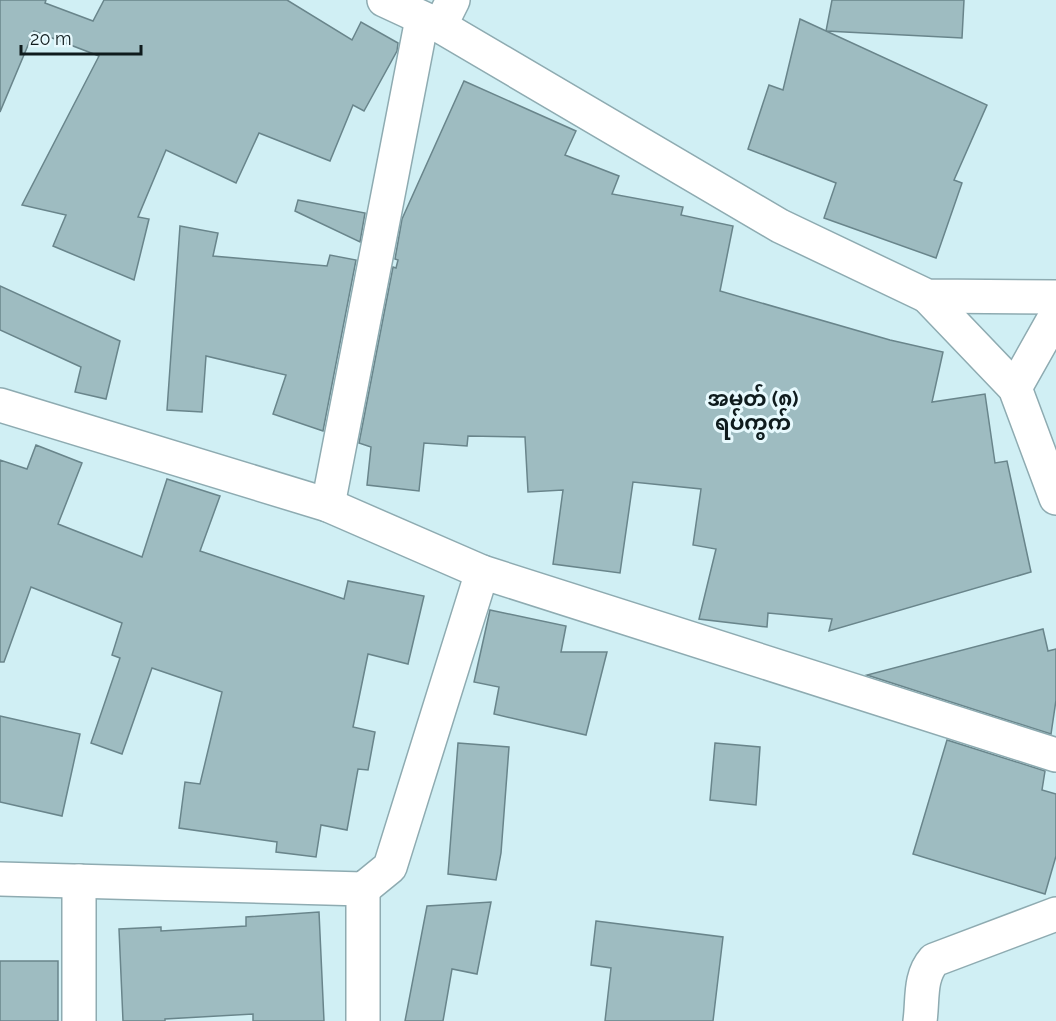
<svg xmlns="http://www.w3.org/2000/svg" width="1056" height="1021" font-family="Raleway,'Noto Sans Myanmar',sans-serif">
<rect width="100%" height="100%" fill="#d0eff4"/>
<g fill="#9ebcc1" stroke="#69858b" stroke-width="1.5">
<path d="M 0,0 L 46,0 L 45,3 L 93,21 L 104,0 L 287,0 L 352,40 L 361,22 L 398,43 L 397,51 L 364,111 L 353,105 L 330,161 L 259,133 L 236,183 L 166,150 L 138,217 L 149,219 L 134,280 L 53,246 L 66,215 L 22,205 L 99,56 L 34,31 L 0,112 Z"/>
<path d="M 832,0 L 964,0 L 962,38 L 826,31 Z"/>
<path d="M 800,19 L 987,105 L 954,180 L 962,183 L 936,258 L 824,218 L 836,183 L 748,149 L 769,85 L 783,90 Z"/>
<path d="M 464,81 L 576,131 L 565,155 L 619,176 L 612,194 L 683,207 L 681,215 L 733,226 L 720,291 L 890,340 L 943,352 L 932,402 L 985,394 L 995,463 L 1007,461 L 1031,572 L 829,631 L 832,619 L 768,613 L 767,627 L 699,619 L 716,549 L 693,545 L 701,489 L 633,482 L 620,573 L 553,564 L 563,490 L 528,492 L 525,437 L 468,436 L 467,446 L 424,443 L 419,491 L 367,485 L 371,447 L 359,443 L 393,267 L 396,268 L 398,260 L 395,259 L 402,219 Z"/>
<path d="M 298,200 L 365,213 L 360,242 L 295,211 Z"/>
<path d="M 180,226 L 218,233 L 213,256 L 327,266 L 330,255 L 356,260 L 323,431 L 273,414 L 286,375 L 206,356 L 202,412 L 167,410 Z"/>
<path d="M 0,286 L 120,341 L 106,399 L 75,392 L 81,367 L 0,330 Z"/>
<path d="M 36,445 L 82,463 L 58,524 L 142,557 L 167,479 L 220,496 L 200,551 L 344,599 L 348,581 L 424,596 L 408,664 L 368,654 L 353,727 L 375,732 L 368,770 L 358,769 L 347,830 L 321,825 L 316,857 L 276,852 L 277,842 L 179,828 L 185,782 L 200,784 L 222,692 L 152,668 L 122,754 L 91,743 L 120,658 L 112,655 L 122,623 L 31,587 L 4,662 L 0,662 L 0,460 L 27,469 Z"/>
<path d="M 490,610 L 566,626 L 561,652 L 607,652 L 586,735 L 494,714 L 499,687 L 474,682 Z"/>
<path d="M 1043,629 L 1048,651 L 1056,649 L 1056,700 L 1051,734 L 867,675 Z"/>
<path d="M 0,716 L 80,734 L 62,816 L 0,802 Z"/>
<path d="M 947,740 L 1045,771 L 1042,790 L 1056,794 L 1056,856 L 1045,894 L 913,854 Z"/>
<path d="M 458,743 L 509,747 L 501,853 L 496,880 L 448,874 Z"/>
<path d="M 715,743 L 760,747 L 756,805 L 710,800 Z"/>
<path d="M 491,902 L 477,974 L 452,969 L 443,1021 L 405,1021 L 427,906 Z"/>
<path d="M 319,912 L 324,1021 L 253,1021 L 253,1014 L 165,1019 L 165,1021 L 123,1021 L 119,929 L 161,927 L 161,931 L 246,926 L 246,917 Z"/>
<path d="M 596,921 L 723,937 L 713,1021 L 605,1021 L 611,968 L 591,965 Z"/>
<rect x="0" y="961" width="58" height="60"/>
</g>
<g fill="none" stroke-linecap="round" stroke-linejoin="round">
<defs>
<g id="minor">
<path d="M 440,26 L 453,0"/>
<path d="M 927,296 L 1015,388 L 1056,498"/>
<path d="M 1015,388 L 1056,315"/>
<path d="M 0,405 L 328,505 L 482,572 L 1056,755"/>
<path d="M 328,505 L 422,19"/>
<path d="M 0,879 L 363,889 L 390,867 L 482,572"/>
<path d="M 79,881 L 79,1021"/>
<path d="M 363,1021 L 363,889"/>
<path d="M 920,1021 C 923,1000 919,977 934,960 L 1056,914"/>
</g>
<path id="tertiary" d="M 384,0 L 440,26 L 780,226 L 927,296 L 1056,297"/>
</defs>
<use href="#minor" stroke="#8eabb1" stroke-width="36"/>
<use href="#tertiary" stroke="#8eabb1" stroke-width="36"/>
<use href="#minor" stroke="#fff" stroke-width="33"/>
<use href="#tertiary" stroke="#fff" stroke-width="33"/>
</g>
<g text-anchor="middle" stroke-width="6" stroke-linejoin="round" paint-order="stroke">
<g font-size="21" font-weight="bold" fill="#0f1b1d" stroke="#e7f9fd">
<text x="753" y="406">အမှတ် (၈)<tspan x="753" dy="24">ရပ်ကွက်</tspan></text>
</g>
</g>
<path d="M21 45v9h120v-9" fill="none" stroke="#0f1b1d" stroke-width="3"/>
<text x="30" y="45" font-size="18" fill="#0f1b1d" stroke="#e7f9fd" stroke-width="4.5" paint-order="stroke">20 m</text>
</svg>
